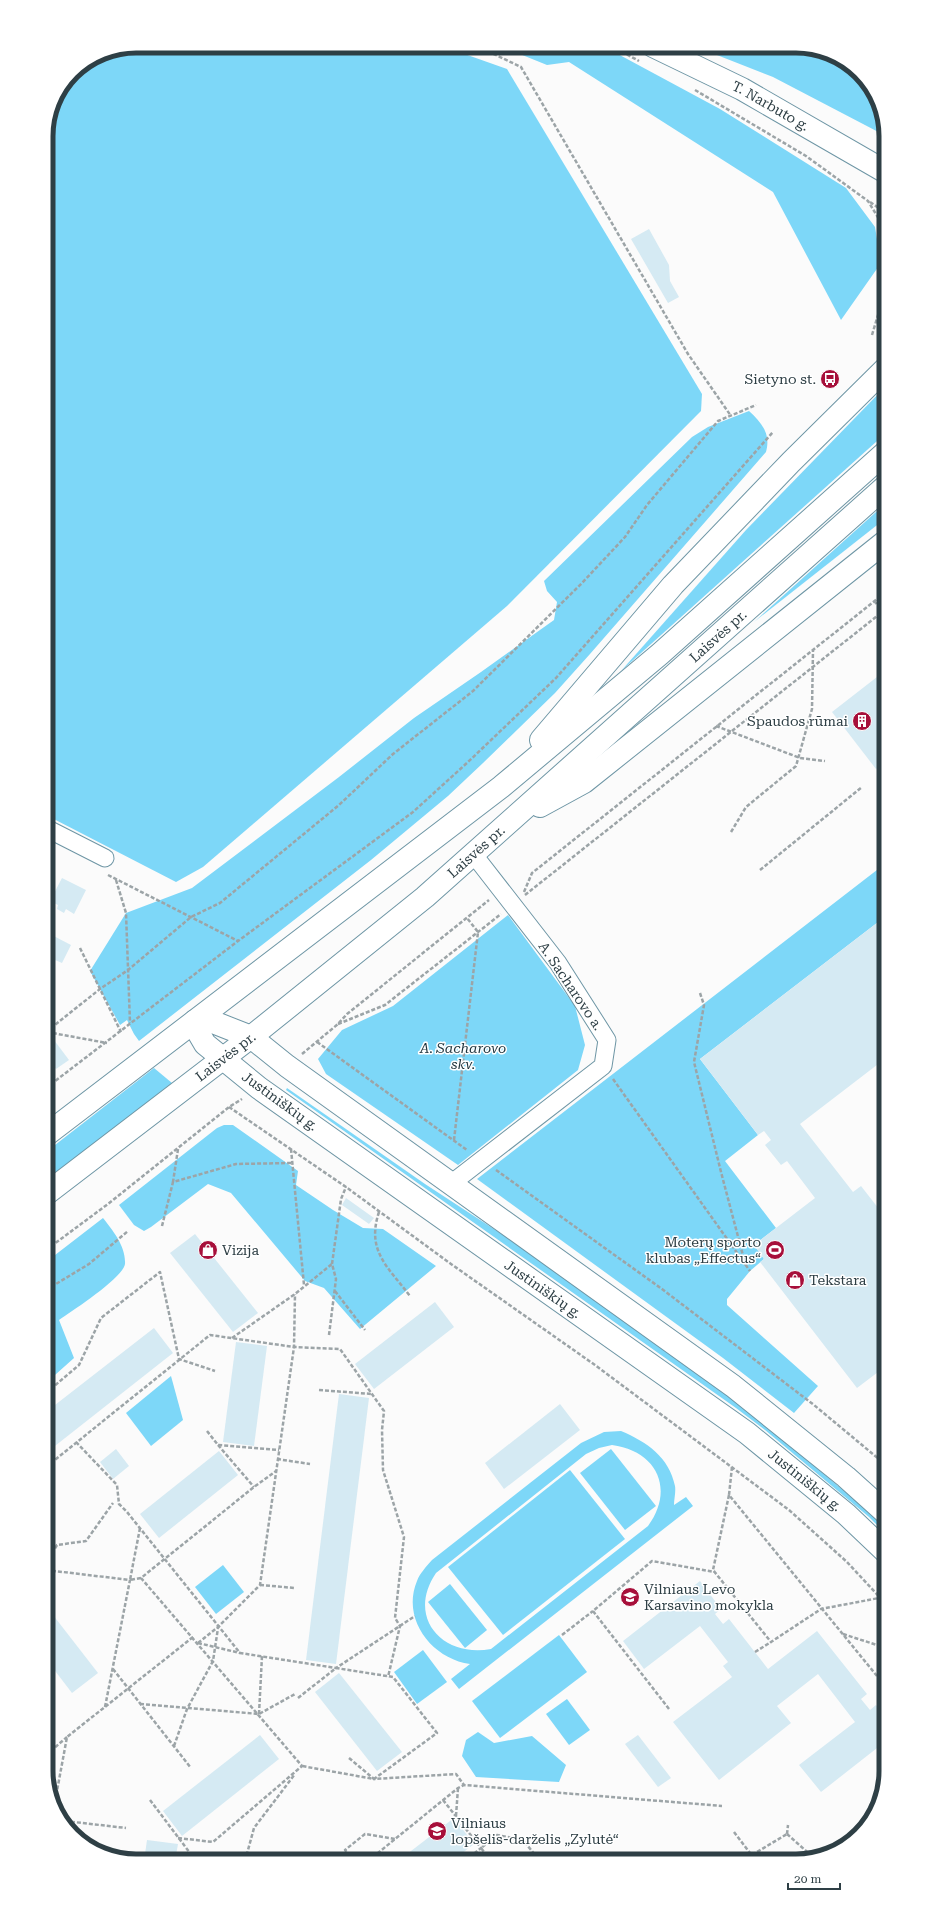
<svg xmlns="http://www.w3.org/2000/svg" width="932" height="1907" font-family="'Roboto Serif',serif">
<rect width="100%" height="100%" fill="#fbfbfb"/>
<g fill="#7dd7f8" fill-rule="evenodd">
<path d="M 136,46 L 442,46 L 507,69 L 702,394 L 701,411 L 507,606 L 203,867 L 176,882 L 46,815 L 46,130 L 53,101 L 72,72 L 102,53 Z"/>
<path d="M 500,46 L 603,46 L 720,109 L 846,188 L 875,227 L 881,263 L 841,320 L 773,192 L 569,62 L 547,65 Z"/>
<path d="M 694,46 L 794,46 L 817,52 L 851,64 L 879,102 L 886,136 L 773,77 Z"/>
<path d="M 886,386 L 886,433 L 621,671 L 746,530 Z"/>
<path d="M 749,411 C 762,423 771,434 766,452 L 590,654 L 555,693 L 483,763 L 448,796 L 371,860 L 139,1041 L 134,1034 L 127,1020 L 120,1025 L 90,971 L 126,913 L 192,888 L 339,777 L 414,718 L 481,672 L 554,620 L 557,602 L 547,591 L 544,581 L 692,437 L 708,427 Z"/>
<path d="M 886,503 L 886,518 L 754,622 Z"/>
<path d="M 886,863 L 886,916 L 700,1059 L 758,1135 L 725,1161 L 776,1228 L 754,1245 L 764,1259 L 750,1271 L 727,1299 L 727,1305 L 818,1386 L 794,1413 L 723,1358 L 477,1179 Z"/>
<path d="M 508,915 L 575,1006 L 585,1045 L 578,1070 L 458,1165 L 326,1074 L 318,1059 L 342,1030 L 393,1006 Z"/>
<path d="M 154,1068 L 172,1083 L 46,1181 L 46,1152 Z"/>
<path d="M 287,1088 L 425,1184 L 517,1244 L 744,1407 L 875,1517 L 886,1528 L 886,1534 L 869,1517 L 765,1430 L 736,1408 L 286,1090 Z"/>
<path d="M 224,1125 L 233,1125 L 298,1171 L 296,1185 L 333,1210 L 363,1228 L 383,1229 L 436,1266 L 360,1329 L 324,1288 L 305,1281 L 231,1193 L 208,1184 L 151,1227 L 144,1231 L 134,1225 L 119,1205 L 217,1128 Z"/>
<path d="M 103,1218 C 113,1231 126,1246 125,1264 C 123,1278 72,1311 59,1320 L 74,1358 L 46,1383 L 46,1262 Z"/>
<path d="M 171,1376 L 183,1420 L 151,1446 L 126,1413 Z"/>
<path d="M 621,1431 C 647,1442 669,1457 675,1486 C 676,1492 674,1499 674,1505 L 686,1497 L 693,1506 L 459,1689 L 451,1679 L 470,1664 C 432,1659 401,1619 417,1581 C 420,1573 426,1567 432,1560 L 581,1443 L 604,1432 ZM 612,1445 C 657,1451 675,1489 648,1526 L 491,1649 C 442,1658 406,1617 436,1573 L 586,1454 L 599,1448 Z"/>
<path d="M 611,1449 L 656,1506 L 625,1530 L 580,1473 Z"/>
<path d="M 570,1470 L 625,1539 L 503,1635 L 448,1567 Z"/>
<path d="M 223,1565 L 244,1592 L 216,1614 L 195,1587 Z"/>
<path d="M 450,1584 L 487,1630 L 465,1648 L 428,1602 Z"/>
<path d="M 559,1635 L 587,1672 L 500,1738 L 472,1701 Z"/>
<path d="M 423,1650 L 447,1682 L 417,1704 L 394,1672 Z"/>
<path d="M 567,1699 L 590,1730 L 569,1745 L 546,1714 Z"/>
<path d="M 478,1732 L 494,1743 L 532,1736 L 566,1765 L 559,1782 L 476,1777 L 462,1756 L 466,1740 Z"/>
</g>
<g fill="#d5eaf3">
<path d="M 649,229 L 669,265 L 670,281 L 679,297 L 668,303 L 631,239 Z"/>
<path d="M 46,541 L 54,545 L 46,562 Z"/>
<path d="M 886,670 L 886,761 L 876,769 L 832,712 Z"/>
<path d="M 62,878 L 86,890 L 74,914 L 66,909 L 64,913 L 57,909 L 58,905 L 50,901 Z"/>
<path d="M 886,916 L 886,1058 L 800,1124 L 853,1192 L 861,1186 L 886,1218 L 886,1366 L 857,1388 L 760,1262 L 764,1259 L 754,1245 L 815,1198 L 787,1161 L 781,1165 L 765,1145 L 771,1140 L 764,1131 L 758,1135 L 700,1059 Z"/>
<path d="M 46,932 L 71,945 L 62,963 L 46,956 Z"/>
<path d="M 54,1040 L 69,1060 L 56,1069 L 46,1056 L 46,1046 Z"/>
<path d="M 346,1198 L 374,1218 L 369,1224 L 342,1205 Z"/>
<path d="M 195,1234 L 258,1313 L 233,1332 L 170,1253 Z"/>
<path d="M 435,1302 L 454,1327 L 374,1389 L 355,1364 Z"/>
<path d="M 154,1328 L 173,1353 L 46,1453 L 46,1412 Z"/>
<path d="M 236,1342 L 267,1346 L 254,1446 L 223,1442 Z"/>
<path d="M 339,1394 L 369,1398 L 336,1664 L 306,1660 Z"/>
<path d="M 560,1404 L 580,1430 L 504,1489 L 485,1463 Z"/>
<path d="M 116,1449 L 129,1466 L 113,1479 L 100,1462 Z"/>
<path d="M 219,1451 L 238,1475 L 159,1538 L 140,1514 Z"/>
<path d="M 700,1581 L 721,1609 L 715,1614 L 723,1624 L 729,1619 L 768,1669 L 817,1631 L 867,1694 L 861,1699 L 870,1710 L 876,1705 L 886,1718 L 886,1741 L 821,1792 L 799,1765 L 855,1722 L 818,1674 L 777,1706 L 791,1723 L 719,1780 L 673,1722 L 732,1677 L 723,1666 L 728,1662 L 700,1626 L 644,1669 L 623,1641 Z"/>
<path d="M 46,1606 L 98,1673 L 72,1693 L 46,1659 Z"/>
<path d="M 339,1673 L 402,1752 L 377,1771 L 315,1692 Z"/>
<path d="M 260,1735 L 279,1759 L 182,1836 L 163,1811 Z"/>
<path d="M 638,1735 L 671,1778 L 658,1787 L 625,1744 Z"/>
<path d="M 454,1818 L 474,1844 L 452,1861 L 398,1861 Z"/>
<path d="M 147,1840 L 178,1844 L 175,1861 L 144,1861 Z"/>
</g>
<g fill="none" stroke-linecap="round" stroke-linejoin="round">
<defs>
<g id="street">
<path d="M 46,828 L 105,858"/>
<path d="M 452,1183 L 603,1066 L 607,1040 L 558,963 L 474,855"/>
</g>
<path id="secondary" d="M 886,1552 L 846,1514 L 747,1433 L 259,1088 L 205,1044 L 198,1032 L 195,1021 L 213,1022 L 251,1037 L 287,1066 L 733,1386 L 846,1477 L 886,1513"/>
<g id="primary">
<path id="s1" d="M 653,46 L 742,89 L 886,172"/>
<path d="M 541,740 L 673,585 L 791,462 L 886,368"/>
<path d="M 540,806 L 584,782 L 886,541"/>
<path d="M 46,1135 L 501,787 L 660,654 L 886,452"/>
<path id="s2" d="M 46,1194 L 251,1037 L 425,897 L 886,486"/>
</g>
</defs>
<use href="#street" stroke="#6e96a5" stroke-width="19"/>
<use href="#secondary" stroke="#6e96a5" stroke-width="24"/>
<use href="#primary" stroke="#6e96a5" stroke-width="24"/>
<g stroke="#9ca4a7" stroke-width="2.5" stroke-dasharray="4 2" stroke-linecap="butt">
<path d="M 477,46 L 521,67 L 688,354 L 731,416"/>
<path d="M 611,46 L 639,61"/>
<path d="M 695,90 L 806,156 L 868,201 L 882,224 L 886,240"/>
<path d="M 870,202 L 886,213"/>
<path d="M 872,335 L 878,315 L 886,268"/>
<path d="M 874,601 L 883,611"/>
<path d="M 716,726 L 800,758 L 825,761"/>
<path d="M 731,832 L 746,807 L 796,766 L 812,709 L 813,650"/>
<path d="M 760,870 L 862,787"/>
<path d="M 108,875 L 238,941"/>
<path d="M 116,880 L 126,913 L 130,1023"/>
<path d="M 524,892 L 532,873 L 886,592"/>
<path d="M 525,895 L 886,609"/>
<path d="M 80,948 L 121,1032"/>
<path d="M 700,993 L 704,1005 L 694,1062 L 721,1172 L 746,1267"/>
<path d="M 338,1024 L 385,1005 L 501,914"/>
<path d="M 46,1032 L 100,989 L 128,970 L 191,917 L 220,903 L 339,805 L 393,754 L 473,691 L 582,583 L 625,537 L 647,505 L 718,421 L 756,405"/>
<path d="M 47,1032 L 107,1043"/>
<path d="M 317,1042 L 467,1150"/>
<path d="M 302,1054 L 338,1024 L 347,1014 L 489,900"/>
<path d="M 613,1079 L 750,1271"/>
<path d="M 46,1088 L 238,941 L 413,812 L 468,762 L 556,678 L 773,432"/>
<path d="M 229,1107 L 346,1187 L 451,1264 L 595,1365 L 789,1510 L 847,1562 L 886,1604"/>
<path d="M 454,1140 L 478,932 L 467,918"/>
<path d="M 178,1149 L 173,1182 L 236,1164 L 292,1163"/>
<path d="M 291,1149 L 304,1285"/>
<path d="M 496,1170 L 662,1289 L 814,1405 L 886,1465"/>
<path d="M 379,1212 C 366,1251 388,1267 410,1296"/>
<path d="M 162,1226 L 173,1182"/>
<path d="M 46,1250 L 108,1204 L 229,1107 L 242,1099"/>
<path d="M 46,1290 L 89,1264 L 128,1231"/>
<path d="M 335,1291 L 365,1330"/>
<path d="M 329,1335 L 336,1279 L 332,1264 L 341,1199 L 346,1187"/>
<path d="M 232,1338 L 295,1294 L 332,1264"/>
<path d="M 319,1390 L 372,1394"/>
<path d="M 46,1393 L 79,1365 L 101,1318 L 160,1272 L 179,1359 L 215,1371"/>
<path d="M 207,1431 L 218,1445 L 279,1450"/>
<path d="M 76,1442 L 117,1485 L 119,1504 L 127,1512 L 240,1653 L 336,1668 L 415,1616"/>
<path d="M 218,1445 L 254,1487"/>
<path d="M 277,1459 L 310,1464"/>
<path d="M 46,1467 L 210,1335 L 294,1347 L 340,1349 L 384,1411 L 382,1430 L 383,1470 L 404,1537 L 395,1618 L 400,1626 L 388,1677"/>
<path d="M 732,1467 L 729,1495 L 886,1687"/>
<path d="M 729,1495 L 713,1570 L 771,1642 L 821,1609 L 879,1598"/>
<path d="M 140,1528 L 130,1580 L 141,1578"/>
<path d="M 46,1564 L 57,1545 L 86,1541 L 113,1503"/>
<path d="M 46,1570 L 130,1580 L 105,1707"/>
<path d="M 260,1585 L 295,1588"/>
<path d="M 843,1634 L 886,1648"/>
<path d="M 562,1635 L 593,1611"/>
<path d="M 198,1643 L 218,1627 L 260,1585 L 294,1347 L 295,1294"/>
<path d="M 198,1643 L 240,1653"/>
<path d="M 755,1652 L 771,1642"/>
<path d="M 113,1669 L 191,1768"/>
<path d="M 298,1698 L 336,1668 L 393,1677 L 437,1733 L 374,1779 L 302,1766"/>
<path d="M 140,1704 L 259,1714 L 295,1694"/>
<path d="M 669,1709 L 593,1611 L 652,1561 L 715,1572"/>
<path d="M 259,1714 L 262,1656"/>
<path d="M 174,1746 L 187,1709 L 213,1661 L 218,1628"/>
<path d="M 46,1755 L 67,1737"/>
<path d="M 349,1758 L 374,1779 L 456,1774 L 464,1785 L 722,1806"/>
<path d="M 150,1800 L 196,1861"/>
<path d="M 443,1800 L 481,1848 L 465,1861"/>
<path d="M 54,1807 L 67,1737 L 193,1637"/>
<path d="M 456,1816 L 458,1788"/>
<path d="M 65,1821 L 126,1828"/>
<path d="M 734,1832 L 756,1861"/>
<path d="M 787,1834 L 814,1858"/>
<path d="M 787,1834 L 788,1825"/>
<path d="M 178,1838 L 213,1842 L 302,1766 L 141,1578 L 254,1487 L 276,1471"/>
<path d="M 752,1855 L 787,1834"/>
<path d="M 245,1861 L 254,1828 L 295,1774"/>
<path d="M 354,1861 L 345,1850 L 365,1834 L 395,1839"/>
<path d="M 368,1861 L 458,1788 L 464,1785"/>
<path d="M 491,1861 L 481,1848 L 497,1835 L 523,1840 L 540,1861"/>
</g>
<use href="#street" stroke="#fff" stroke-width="17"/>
<use href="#secondary" stroke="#fff" stroke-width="22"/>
<use href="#primary" stroke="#fff" stroke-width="22"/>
</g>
<defs>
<symbol id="bus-disc" viewBox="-11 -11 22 22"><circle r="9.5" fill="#a70f3a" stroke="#fff"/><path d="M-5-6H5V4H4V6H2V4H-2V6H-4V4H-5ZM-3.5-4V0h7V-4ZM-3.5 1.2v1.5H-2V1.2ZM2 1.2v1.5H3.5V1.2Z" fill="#fff"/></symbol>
<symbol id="building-disc" viewBox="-11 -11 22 22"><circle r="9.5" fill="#a70f3a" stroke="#fff"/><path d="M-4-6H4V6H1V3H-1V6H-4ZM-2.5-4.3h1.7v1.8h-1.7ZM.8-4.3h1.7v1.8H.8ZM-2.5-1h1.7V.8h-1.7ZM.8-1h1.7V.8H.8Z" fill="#fff"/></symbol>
<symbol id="shop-disc" viewBox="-11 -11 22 22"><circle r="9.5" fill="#a70f3a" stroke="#fff"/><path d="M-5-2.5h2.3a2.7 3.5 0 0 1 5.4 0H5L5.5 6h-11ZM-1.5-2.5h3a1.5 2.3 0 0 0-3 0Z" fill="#fff"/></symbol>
<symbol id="stadium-disc" viewBox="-11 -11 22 22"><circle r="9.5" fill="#a70f3a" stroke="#fff"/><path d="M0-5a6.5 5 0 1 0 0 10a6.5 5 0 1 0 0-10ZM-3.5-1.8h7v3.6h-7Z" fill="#fff"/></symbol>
<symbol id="school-disc" viewBox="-11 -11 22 22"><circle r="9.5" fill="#a70f3a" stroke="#fff"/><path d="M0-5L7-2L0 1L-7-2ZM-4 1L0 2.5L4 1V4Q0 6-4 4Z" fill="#fff"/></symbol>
</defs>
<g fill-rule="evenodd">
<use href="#bus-disc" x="819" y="368" width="22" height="22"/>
<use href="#building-disc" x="851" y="710" width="22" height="22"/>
<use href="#shop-disc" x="197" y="1239" width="22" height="22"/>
<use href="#stadium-disc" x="764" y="1239" width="22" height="22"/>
<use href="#shop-disc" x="784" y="1269" width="22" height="22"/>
<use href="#school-disc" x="619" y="1586" width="22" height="22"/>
<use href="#school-disc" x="426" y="1820" width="22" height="22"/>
</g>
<g text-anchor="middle" stroke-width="3" stroke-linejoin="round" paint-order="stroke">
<g font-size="14" fill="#2e3f45" stroke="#fff">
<text dy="5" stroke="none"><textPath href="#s1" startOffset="132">T. Narbuto g.</textPath></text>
<text dy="5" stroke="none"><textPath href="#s2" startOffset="874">Laisvės pr.</textPath></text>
<text dy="5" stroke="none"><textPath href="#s2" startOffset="550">Laisvės pr.</textPath></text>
<text transform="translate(571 986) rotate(56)" y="5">A. Sacharovo a.</text>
<text dy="5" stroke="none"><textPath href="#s2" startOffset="226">Laisvės pr.</textPath></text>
<text transform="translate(280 1101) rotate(36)" y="5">Justiniškių g.</text>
<text transform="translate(543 1289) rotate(35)" y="5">Justiniškių g.</text>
<text transform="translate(805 1480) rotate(39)" y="5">Justiniškių g.</text>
</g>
<g font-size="14" fill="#2e3f45" stroke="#fff" text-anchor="start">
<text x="816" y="384" text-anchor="end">Sietyno st.</text>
<text x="848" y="726" text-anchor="end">Spaudos rūmai</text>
<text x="761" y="1247" text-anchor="end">Moterų sporto<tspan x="761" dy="16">klubas „Effectus“</tspan></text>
<text x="222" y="1255">Vizija</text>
<text x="809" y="1285">Tekstara</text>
<text x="644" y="1594">Vilniaus Levo<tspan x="644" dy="16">Karsavino mokykla</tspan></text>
<text x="451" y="1828">Vilniaus<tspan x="451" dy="16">lopšelis-darželis „Zylutė“</tspan></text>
</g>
<g font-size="14" font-style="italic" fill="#1f353e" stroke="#fff">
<text x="463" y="1053">A. Sacharovo<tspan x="463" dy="16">skv.</tspan></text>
</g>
</g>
<path d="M0 0H932V1907H0ZM136 53H796A83 83 0 0 1 879 136V1771A83 83 0 0 1 796 1854H136A83 83 0 0 1 53 1771V136A83 83 0 0 1 136 53Z" fill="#fff" fill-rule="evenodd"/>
<path fill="none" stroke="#2e3f45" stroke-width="5" d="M136 53H796A83 83 0 0 1 879 136V1771A83 83 0 0 1 796 1854H136A83 83 0 0 1 53 1771V136A83 83 0 0 1 136 53Z"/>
<path d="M788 1883v6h52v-6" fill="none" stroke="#2e3f45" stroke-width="2"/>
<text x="794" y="1883" font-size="12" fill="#2e3f45" stroke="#ffffff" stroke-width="3" paint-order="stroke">20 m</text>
</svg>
